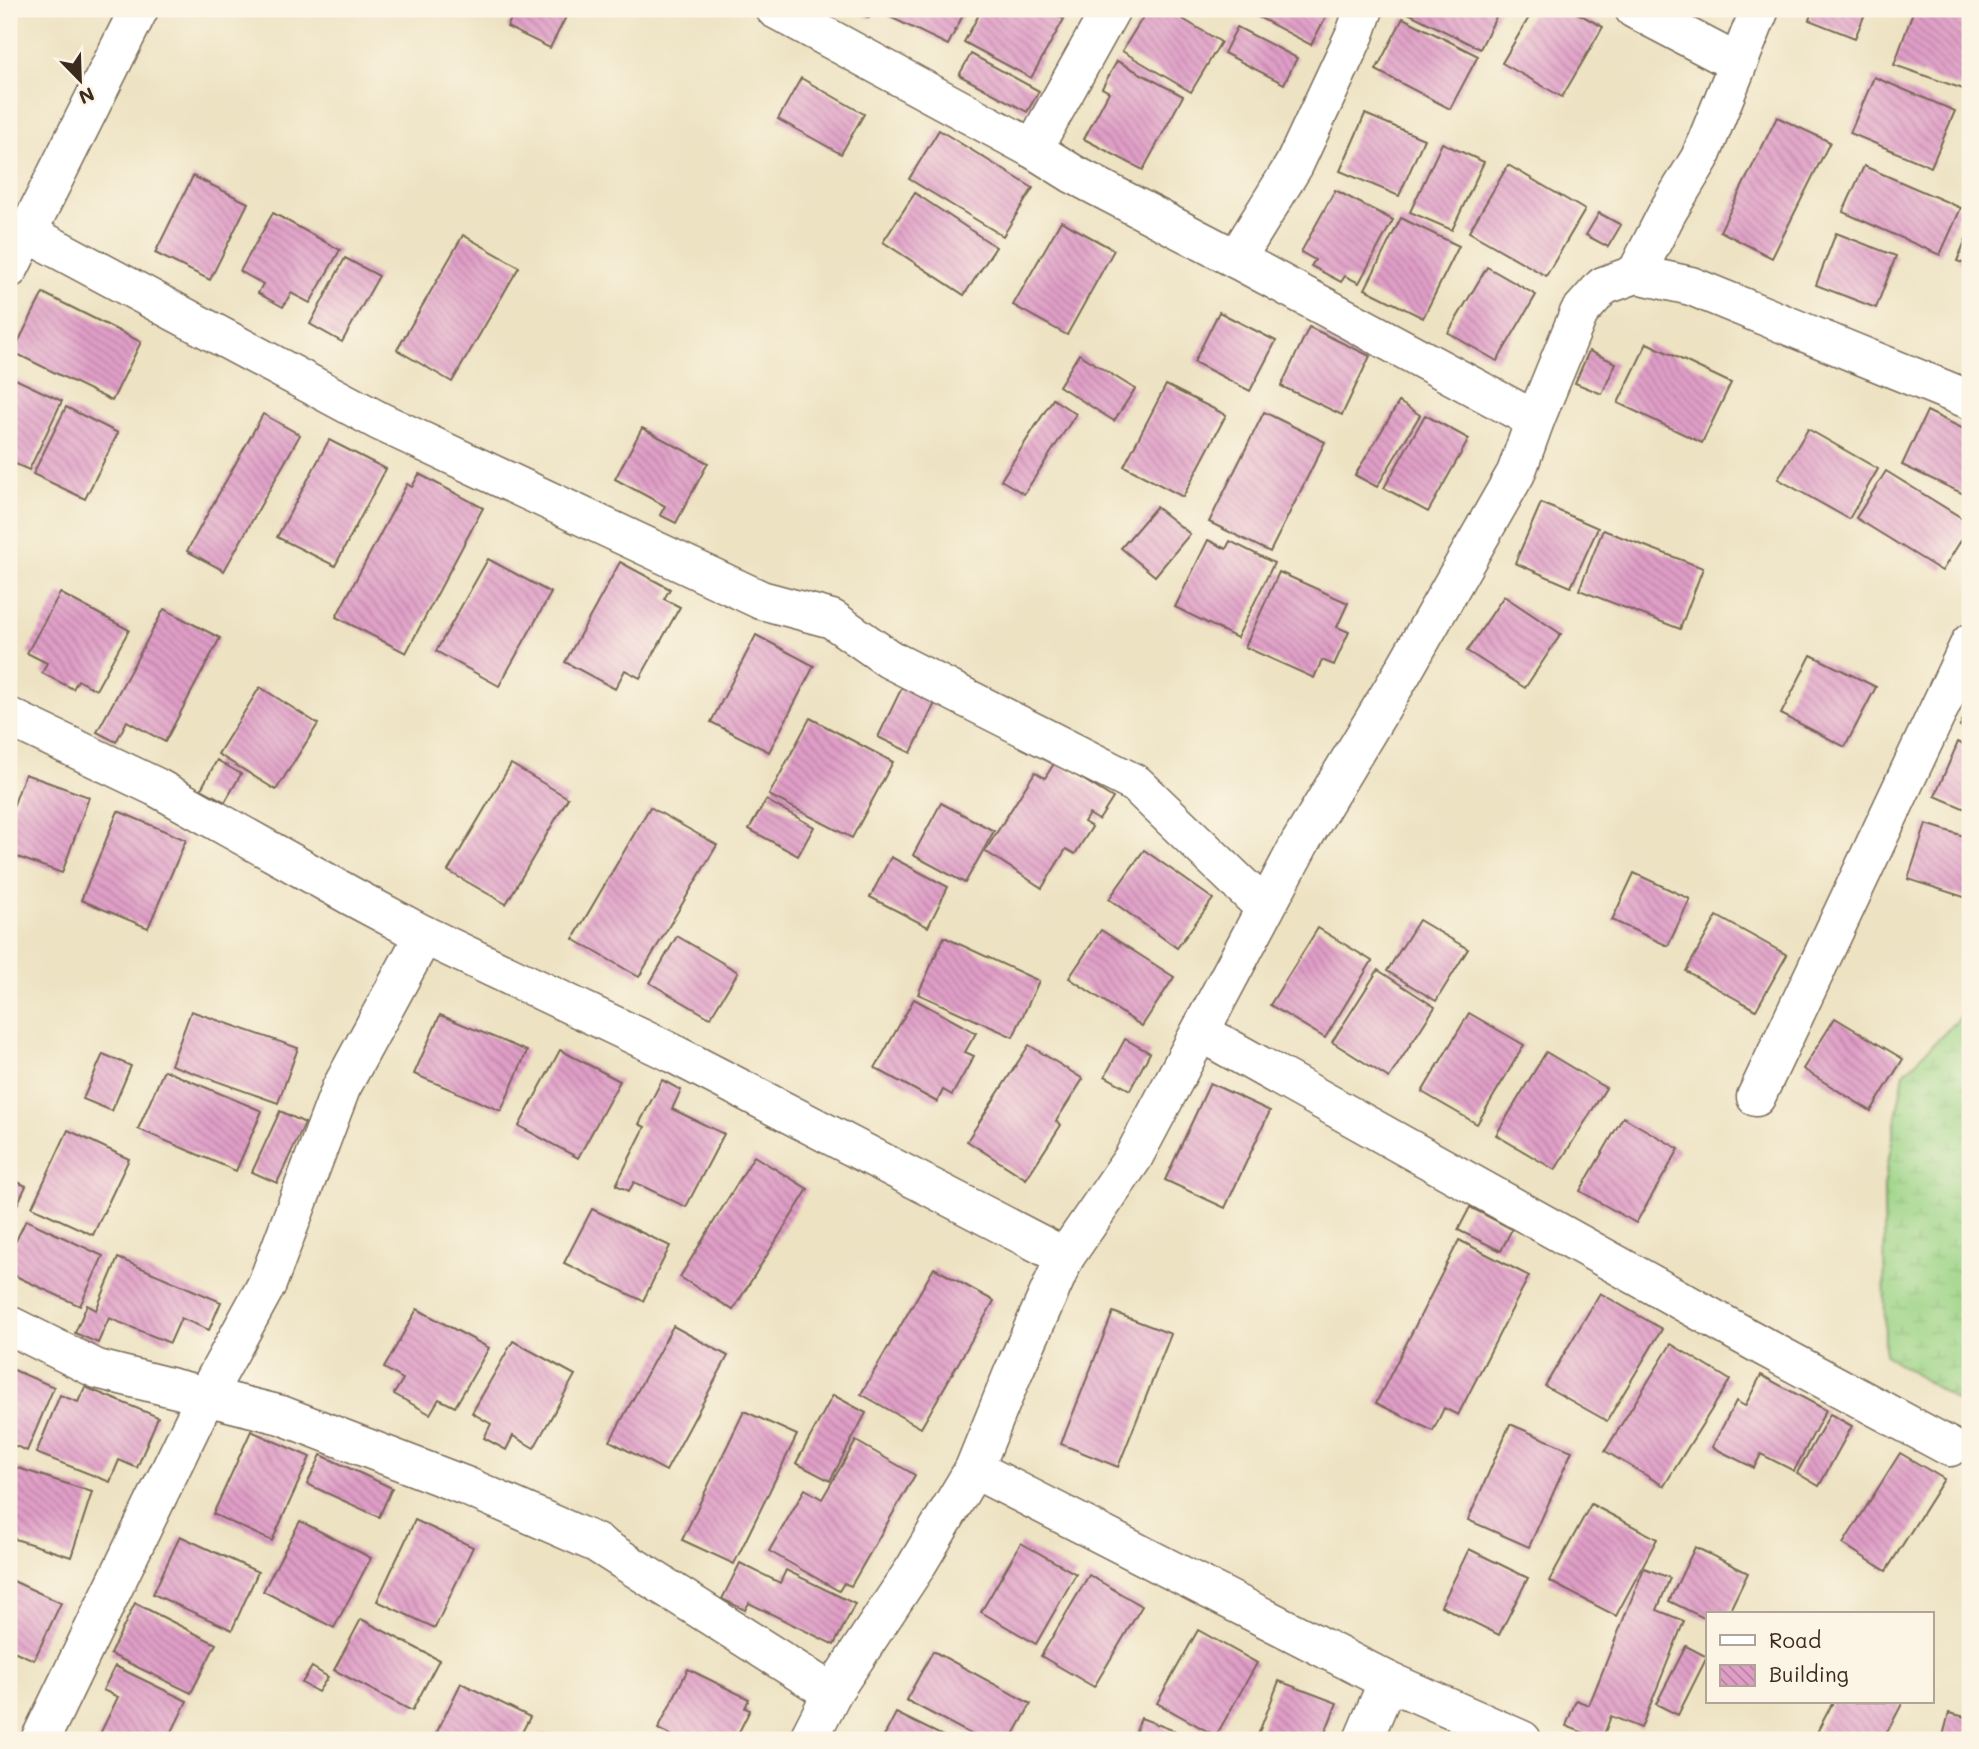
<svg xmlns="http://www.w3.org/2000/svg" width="1979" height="1749" font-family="Mali,sans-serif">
<defs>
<pattern id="wetland-marsh" width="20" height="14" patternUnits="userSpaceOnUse" patternTransform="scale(1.75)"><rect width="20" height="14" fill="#9cd487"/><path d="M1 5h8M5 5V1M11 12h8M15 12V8" fill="none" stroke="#87b674"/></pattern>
<pattern id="building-back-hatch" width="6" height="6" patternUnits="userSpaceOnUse" patternTransform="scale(1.75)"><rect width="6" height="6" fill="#e09ec7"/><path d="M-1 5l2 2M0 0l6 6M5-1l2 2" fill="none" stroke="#b781a1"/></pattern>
</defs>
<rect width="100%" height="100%" fill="#fcf5e5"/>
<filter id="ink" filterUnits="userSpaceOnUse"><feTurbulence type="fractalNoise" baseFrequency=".0143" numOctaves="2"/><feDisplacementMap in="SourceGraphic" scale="14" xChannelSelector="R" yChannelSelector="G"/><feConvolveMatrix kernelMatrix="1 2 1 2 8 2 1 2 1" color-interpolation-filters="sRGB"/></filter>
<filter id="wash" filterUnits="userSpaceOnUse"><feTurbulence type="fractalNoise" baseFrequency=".00686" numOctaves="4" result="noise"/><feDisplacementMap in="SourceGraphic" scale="28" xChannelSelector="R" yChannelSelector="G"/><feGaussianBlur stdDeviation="1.57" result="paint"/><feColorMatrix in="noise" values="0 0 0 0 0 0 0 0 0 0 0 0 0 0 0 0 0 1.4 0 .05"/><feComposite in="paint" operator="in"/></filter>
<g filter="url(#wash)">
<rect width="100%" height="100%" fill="#ede2c2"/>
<path fill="url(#wetland-marsh)" stroke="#6c7f52" stroke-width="2" d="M 1970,1008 L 1970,1409 L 1885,1355 L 1884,1186 L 1904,1073 Z"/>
<g id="blocks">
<g fill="url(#building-back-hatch)">
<path d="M 516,9 L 570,9 L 550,48 L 507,27 Z"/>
<path d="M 850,9 L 874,9 L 869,18 Z"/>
<path d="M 891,9 L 966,9 L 948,45 L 888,16 Z"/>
<path d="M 982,9 L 1045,9 L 1064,19 L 1031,78 L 964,42 Z"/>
<path d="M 1148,9 L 1166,9 L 1221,42 L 1191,92 L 1122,51 Z"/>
<path d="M 1250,9 L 1330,9 L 1311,45 L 1249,12 Z"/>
<path d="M 1405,9 L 1500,9 L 1480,49 L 1404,11 Z"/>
<path d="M 1534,9 L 1570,9 L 1603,27 L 1562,97 L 1502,63 Z"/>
<path d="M 1813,9 L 1867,9 L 1855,38 L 1809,20 Z"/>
<path d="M 1914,9 L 1970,9 L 1970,69 L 1963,89 L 1894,65 Z"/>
<path d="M 1403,18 L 1478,56 L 1450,109 L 1376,70 Z"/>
<path d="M 1237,27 L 1297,58 L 1284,84 L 1224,53 Z"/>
<path d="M 971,54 L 1039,91 L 1027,112 L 959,75 Z"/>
<path d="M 1117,61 L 1183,96 L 1143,170 L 1084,139 L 1109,92 L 1102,88 Z"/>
<path d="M 1874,77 L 1955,111 L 1931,167 L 1850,133 Z"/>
<path d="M 801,78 L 864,114 L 841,154 L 778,119 Z"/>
<path d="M 1365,114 L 1424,139 L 1399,196 L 1340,171 Z"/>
<path d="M 1777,117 L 1830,142 L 1772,258 L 1720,231 Z"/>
<path d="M 939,130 L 1033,188 L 1003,236 L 909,179 Z"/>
<path d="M 1442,143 L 1484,162 L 1452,230 L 1410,212 Z"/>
<path d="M 1508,165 L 1585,210 L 1546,276 L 1469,232 Z"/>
<path d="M 1864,166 L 1961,208 L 1940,255 L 1843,212 Z"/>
<path d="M 193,176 L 248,203 L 210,280 L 155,253 Z"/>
<path d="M 1335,190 L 1393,220 L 1359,283 L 1345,276 L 1341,282 L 1311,266 L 1315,260 L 1301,252 Z"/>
<path d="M 915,193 L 996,247 L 964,295 L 883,242 Z"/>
<path d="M 273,213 L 340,250 L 310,303 L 291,293 L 283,307 L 258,293 L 263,284 L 240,271 Z"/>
<path d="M 1599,213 L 1621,225 L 1608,247 L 1586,235 Z"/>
<path d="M 1401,218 L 1459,246 L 1423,318 L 1365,289 Z"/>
<path d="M 1061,221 L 1114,250 L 1067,335 L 1013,305 Z"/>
<path d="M 1970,229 L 1970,266 L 1957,261 Z"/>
<path d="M 1836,233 L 1896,256 L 1876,308 L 1816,285 Z"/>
<path d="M 463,235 L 519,267 L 452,382 L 397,350 Z"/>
<path d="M 345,258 L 379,276 L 342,342 L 310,324 Z"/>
<path d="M 1487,267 L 1536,295 L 1497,361 L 1448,333 Z"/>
<path d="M 43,293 L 141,342 L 112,401 L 13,352 Z"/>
<path d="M 1219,312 L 1276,341 L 1250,391 L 1194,362 Z"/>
<path d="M 1309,327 L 1370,356 L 1342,415 L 1281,386 Z"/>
<path d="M 1647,343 L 1731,383 L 1702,443 L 1618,403 Z"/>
<path d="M 1589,351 L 1616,363 L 1602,394 L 1575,383 Z"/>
<path d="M 1079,354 L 1135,389 L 1114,421 L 1059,386 Z"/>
<path d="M 9,376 L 62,401 L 29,470 L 9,461 Z"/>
<path d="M 1166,385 L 1226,415 L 1183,497 L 1124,466 Z"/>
<path d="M 1053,399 L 1076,414 L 1024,494 L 1001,480 Z"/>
<path d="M 1399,402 L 1420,415 L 1377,487 L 1355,475 Z"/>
<path d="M 66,407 L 118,433 L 85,499 L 33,474 Z"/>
<path d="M 1927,411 L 1970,432 L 1970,497 L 1902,465 Z"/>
<path d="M 1264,412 L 1325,442 L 1270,552 L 1209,522 Z"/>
<path d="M 263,414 L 300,435 L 224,571 L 187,551 Z"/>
<path d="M 1425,415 L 1469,439 L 1428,512 L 1384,488 Z"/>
<path d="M 642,428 L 708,463 L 676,523 L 660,515 L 665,506 L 615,479 Z"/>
<path d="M 1808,429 L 1878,469 L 1849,519 L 1778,479 Z"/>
<path d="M 329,440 L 386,469 L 335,566 L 277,537 Z"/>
<path d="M 1886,471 L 1970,523 L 1970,526 L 1942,571 L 1856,518 Z"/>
<path d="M 419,474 L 483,508 L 406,653 L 336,617 L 407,484 L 412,487 Z"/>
<path d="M 1541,503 L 1598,528 L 1571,587 L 1515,563 Z"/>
<path d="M 1156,507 L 1190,534 L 1155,576 L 1121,548 Z"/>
<path d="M 1603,530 L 1703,568 L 1680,629 L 1579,590 Z"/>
<path d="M 1208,540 L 1226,549 L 1230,541 L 1274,563 L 1237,638 L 1175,607 Z"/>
<path d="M 488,559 L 551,593 L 499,686 L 436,651 Z"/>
<path d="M 620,562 L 670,589 L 664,599 L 680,607 L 640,678 L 625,670 L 615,689 L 565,662 Z"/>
<path d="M 1279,572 L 1348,603 L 1337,627 L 1349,632 L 1334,665 L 1322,660 L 1314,678 L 1245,647 Z"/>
<path d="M 60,593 L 129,630 L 96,690 L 78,680 L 73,689 L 42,673 L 47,663 L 27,653 Z"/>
<path d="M 1504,596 L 1561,634 L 1525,688 L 1467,651 Z"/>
<path d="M 164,609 L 220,638 L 165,742 L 127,721 L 116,742 L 97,732 Z"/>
<path d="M 756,635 L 814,666 L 769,752 L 711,722 Z"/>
<path d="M 1811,655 L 1876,687 L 1845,747 L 1781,714 Z"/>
<path d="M 905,681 L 938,697 L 911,753 L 878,737 Z"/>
<path d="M 260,687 L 318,724 L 276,790 L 218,754 Z"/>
<path d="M 1970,691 L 1970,730 L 1960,726 L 1968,708 L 1964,706 Z"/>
<path d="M 810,718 L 893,762 L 852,838 L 769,795 Z"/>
<path d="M 1958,742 L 1970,748 L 1970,811 L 1935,796 Z"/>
<path d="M 217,760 L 241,774 L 225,802 L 201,789 Z"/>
<path d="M 1055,762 L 1113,798 L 1099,820 L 1089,814 L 1084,822 L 1092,827 L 1075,854 L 1066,849 L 1042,888 L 985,851 L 1035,772 L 1045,778 Z"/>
<path d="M 511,764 L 568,798 L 506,904 L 448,871 Z"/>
<path d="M 25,774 L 89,797 L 62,873 L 9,854 L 9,818 Z"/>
<path d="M 766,800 L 814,827 L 798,856 L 749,829 Z"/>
<path d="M 941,803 L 994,831 L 965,883 L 913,855 Z"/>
<path d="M 650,807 L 717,845 L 639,977 L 573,939 Z"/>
<path d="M 118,811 L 186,840 L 148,928 L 81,900 Z"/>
<path d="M 1926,824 L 1970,838 L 1970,899 L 1908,879 Z"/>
<path d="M 1144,850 L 1213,899 L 1177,948 L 1109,899 Z"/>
<path d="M 891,857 L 948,887 L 928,927 L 870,897 Z"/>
<path d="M 1634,873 L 1690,899 L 1668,946 L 1612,920 Z"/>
<path d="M 1717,916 L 1787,955 L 1756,1010 L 1686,971 Z"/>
<path d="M 1419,920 L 1468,949 L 1436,1001 L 1387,971 Z"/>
<path d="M 1318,928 L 1372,961 L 1325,1038 L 1270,1005 Z"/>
<path d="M 1101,930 L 1174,977 L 1142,1026 L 1069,978 Z"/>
<path d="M 677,936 L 738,972 L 710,1018 L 650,983 Z"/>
<path d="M 944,937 L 1039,981 L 1013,1037 L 918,994 Z"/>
<path d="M 1378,970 L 1435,1007 L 1389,1078 L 1332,1042 Z"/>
<path d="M 914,999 L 976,1033 L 965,1052 L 974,1056 L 952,1095 L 943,1090 L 937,1102 L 875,1068 Z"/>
<path d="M 191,1011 L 298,1048 L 278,1103 L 171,1065 Z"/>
<path d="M 1469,1013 L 1524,1045 L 1477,1124 L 1422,1092 Z"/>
<path d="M 440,1015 L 527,1051 L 501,1111 L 414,1074 Z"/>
<path d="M 1835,1018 L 1903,1059 L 1871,1111 L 1803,1069 Z"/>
<path d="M 1125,1039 L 1150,1053 L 1130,1090 L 1105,1076 Z"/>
<path d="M 1029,1045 L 1083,1079 L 1056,1121 L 1061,1125 L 1026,1179 L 967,1141 Z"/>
<path d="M 560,1050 L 620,1081 L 578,1158 L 519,1126 Z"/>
<path d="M 1546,1052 L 1606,1088 L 1555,1170 L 1496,1135 Z"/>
<path d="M 103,1054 L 131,1066 L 112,1111 L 83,1099 Z"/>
<path d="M 164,1070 L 262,1111 L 236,1171 L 138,1129 Z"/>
<path d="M 662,1080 L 681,1090 L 672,1109 L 724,1134 L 686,1207 L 634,1182 L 629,1191 L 616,1185 L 645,1127 L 639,1124 Z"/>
<path d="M 1210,1083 L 1270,1111 L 1225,1208 L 1165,1180 Z"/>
<path d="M 280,1111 L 305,1123 L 277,1183 L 252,1172 Z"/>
<path d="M 1623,1117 L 1679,1149 L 1636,1223 L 1580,1191 Z"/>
<path d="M 68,1130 L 129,1159 L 93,1235 L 32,1207 Z"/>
<path d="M 754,1156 L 808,1189 L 733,1310 L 680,1277 Z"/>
<path d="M 9,1178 L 26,1186 L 9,1222 Z"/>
<path d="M 1470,1207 L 1512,1229 L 1501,1251 L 1458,1230 Z"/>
<path d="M 592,1209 L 670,1246 L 643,1301 L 564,1263 Z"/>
<path d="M 26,1220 L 103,1256 L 80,1306 L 9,1273 L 9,1255 Z"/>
<path d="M 1459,1240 L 1529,1276 L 1458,1415 L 1444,1408 L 1433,1431 L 1376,1403 Z"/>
<path d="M 118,1258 L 221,1302 L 209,1330 L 181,1318 L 170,1343 L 109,1318 L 98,1343 L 75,1333 L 87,1305 L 96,1310 Z"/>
<path d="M 934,1268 L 994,1301 L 921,1428 L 861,1394 Z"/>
<path d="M 1600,1293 L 1662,1329 L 1607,1421 L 1545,1386 Z"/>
<path d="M 417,1309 L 489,1348 L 455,1407 L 439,1399 L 430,1414 L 394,1394 L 403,1379 L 384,1368 Z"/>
<path d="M 1113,1312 L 1171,1334 L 1118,1467 L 1061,1444 Z"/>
<path d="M 673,1326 L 728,1356 L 666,1471 L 610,1441 Z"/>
<path d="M 513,1341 L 575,1375 L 534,1448 L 513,1436 L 506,1450 L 484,1438 L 491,1424 L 472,1413 Z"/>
<path d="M 1671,1344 L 1730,1380 L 1664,1486 L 1605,1451 Z"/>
<path d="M 9,1368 L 54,1387 L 27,1451 L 9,1443 Z"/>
<path d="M 1761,1375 L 1826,1410 L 1794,1471 L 1761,1454 L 1754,1468 L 1712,1447 L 1736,1401 L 1745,1406 Z"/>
<path d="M 85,1387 L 158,1417 L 137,1468 L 119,1460 L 110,1482 L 36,1453 L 60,1395 L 78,1402 Z"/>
<path d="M 833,1395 L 866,1413 L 830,1481 L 796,1463 Z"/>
<path d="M 744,1411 L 797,1435 L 734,1564 L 682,1540 Z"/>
<path d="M 1830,1414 L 1852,1426 L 1819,1486 L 1797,1473 Z"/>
<path d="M 1510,1424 L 1572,1451 L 1529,1547 L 1468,1520 Z"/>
<path d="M 251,1431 L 310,1457 L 272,1541 L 213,1514 Z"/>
<path d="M 856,1441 L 915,1475 L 851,1586 L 844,1583 L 839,1591 L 769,1551 L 805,1489 L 822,1499 Z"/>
<path d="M 1900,1453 L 1944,1479 L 1886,1571 L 1843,1544 Z"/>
<path d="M 321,1455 L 392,1488 L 379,1517 L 307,1484 Z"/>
<path d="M 9,1465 L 92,1492 L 71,1557 L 9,1537 Z"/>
<path d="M 1591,1504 L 1657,1539 L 1616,1616 L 1549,1581 Z"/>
<path d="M 415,1520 L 473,1547 L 435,1628 L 377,1601 Z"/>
<path d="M 300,1521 L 371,1558 L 334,1628 L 263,1591 Z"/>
<path d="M 180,1536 L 258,1572 L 232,1630 L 153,1594 Z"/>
<path d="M 1021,1543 L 1076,1574 L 1036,1644 L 981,1612 Z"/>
<path d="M 1695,1547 L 1748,1573 L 1728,1614 L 1708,1614 L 1708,1620 L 1669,1601 Z"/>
<path d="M 1469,1549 L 1528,1578 L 1499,1635 L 1441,1606 Z"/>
<path d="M 740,1563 L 780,1583 L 786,1570 L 855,1604 L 834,1645 L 749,1603 L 745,1610 L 722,1599 Z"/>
<path d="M 1644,1568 L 1670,1578 L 1657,1610 L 1684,1621 L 1641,1728 L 1611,1716 L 1602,1740 L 1566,1726 L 1576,1700 L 1589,1705 Z"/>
<path d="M 1089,1575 L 1142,1606 L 1094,1687 L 1041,1656 Z"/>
<path d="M 9,1579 L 61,1603 L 34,1660 L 9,1649 Z"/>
<path d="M 135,1603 L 216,1644 L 191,1693 L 110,1654 Z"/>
<path d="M 361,1619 L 439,1660 L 412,1711 L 334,1670 Z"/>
<path d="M 1198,1630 L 1257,1663 L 1216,1736 L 1157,1703 Z"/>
<path d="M 1686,1646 L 1707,1657 L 1678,1715 L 1656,1704 Z"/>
<path d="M 933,1651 L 1031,1704 L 1011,1740 L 982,1740 L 906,1700 Z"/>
<path d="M 115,1666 L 187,1701 L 168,1740 L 97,1740 L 118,1697 L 103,1690 Z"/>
<path d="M 312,1667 L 328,1677 L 318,1692 L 302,1683 Z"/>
<path d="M 688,1669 L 749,1699 L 745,1708 L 750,1710 L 735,1740 L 680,1740 L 658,1729 Z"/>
<path d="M 1279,1681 L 1337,1703 L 1322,1740 L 1256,1740 Z"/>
<path d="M 461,1683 L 530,1717 L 518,1740 L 433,1740 Z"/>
<path d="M 1833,1702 L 1903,1702 L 1883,1740 L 1813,1740 Z"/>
<path d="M 896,1713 L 951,1740 L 882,1740 Z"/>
<path d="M 1949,1713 L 1970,1718 L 1970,1740 L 1942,1740 Z"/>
<path d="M 1141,1718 L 1175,1731 L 1172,1740 L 1145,1740 L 1134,1736 Z"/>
<path d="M 541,1733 L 555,1740 L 537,1740 Z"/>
</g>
</g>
</g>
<g filter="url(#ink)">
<use href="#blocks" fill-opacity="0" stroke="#796a57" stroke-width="2"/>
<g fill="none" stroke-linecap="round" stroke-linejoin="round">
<defs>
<g id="minor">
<path d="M 775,9 L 1033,149 L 1073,174 L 1236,259 L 1535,420"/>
<path d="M 1634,9 L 1737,63"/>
<path d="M 1033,149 L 1111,9"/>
<path d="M 26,232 L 379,421 L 761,600 L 832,619 L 889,659 L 1136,784 L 1265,908"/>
<path d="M 1236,259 L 1294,165 L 1355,34 L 1364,9"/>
<path d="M 9,269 L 139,9"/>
<path d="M 1636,274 L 1668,211 L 1700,158 L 1760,9"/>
<path d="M 9,717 L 156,787 L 351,896 L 424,935 L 668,1051 L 1065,1257"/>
<path d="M 1200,1032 L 1766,1348 L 1950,1447"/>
<path d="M 1756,1097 L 1970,643"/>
<path d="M 9,1325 L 97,1369 L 281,1415 L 468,1487 L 596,1543 L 832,1693"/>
<path d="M 974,1469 L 1388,1681 L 1522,1740"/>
<path d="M 40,1740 L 206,1396 L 267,1284 L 341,1088 L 424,935"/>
<path d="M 808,1740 L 832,1693 L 915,1568 L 974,1469 L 1013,1373 L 1065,1257 L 1133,1158 L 1300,843 L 1401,675 L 1516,473 L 1535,420 L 1579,313 L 1603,286 L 1636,274 L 1691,286 L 1970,400"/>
<path d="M 1363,1740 L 1388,1681"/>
</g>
</defs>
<use href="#minor" stroke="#796a57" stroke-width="41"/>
<use href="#minor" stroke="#fff" stroke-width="38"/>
</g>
</g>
<rect width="1979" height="1749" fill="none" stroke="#fcf5e5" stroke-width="35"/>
<rect x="1706" y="1612" width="228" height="91" fill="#fcf5e5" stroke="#afa495" stroke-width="2"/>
<rect x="1720" y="1635" width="35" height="10" fill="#ffffff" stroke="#afa495" stroke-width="2"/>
<text x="1769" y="1648" font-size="21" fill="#3b2a1e">Road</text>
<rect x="1720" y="1665" width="35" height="21" fill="url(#building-back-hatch)" stroke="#afa495" stroke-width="2"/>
<text x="1769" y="1682" font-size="21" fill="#3b2a1e">Building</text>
<g transform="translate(80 80) rotate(157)" stroke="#fcf5e5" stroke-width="5" paint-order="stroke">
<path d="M0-5L12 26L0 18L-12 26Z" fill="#3b2a1e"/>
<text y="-10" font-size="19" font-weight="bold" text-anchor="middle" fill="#3b2a1e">N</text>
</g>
</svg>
